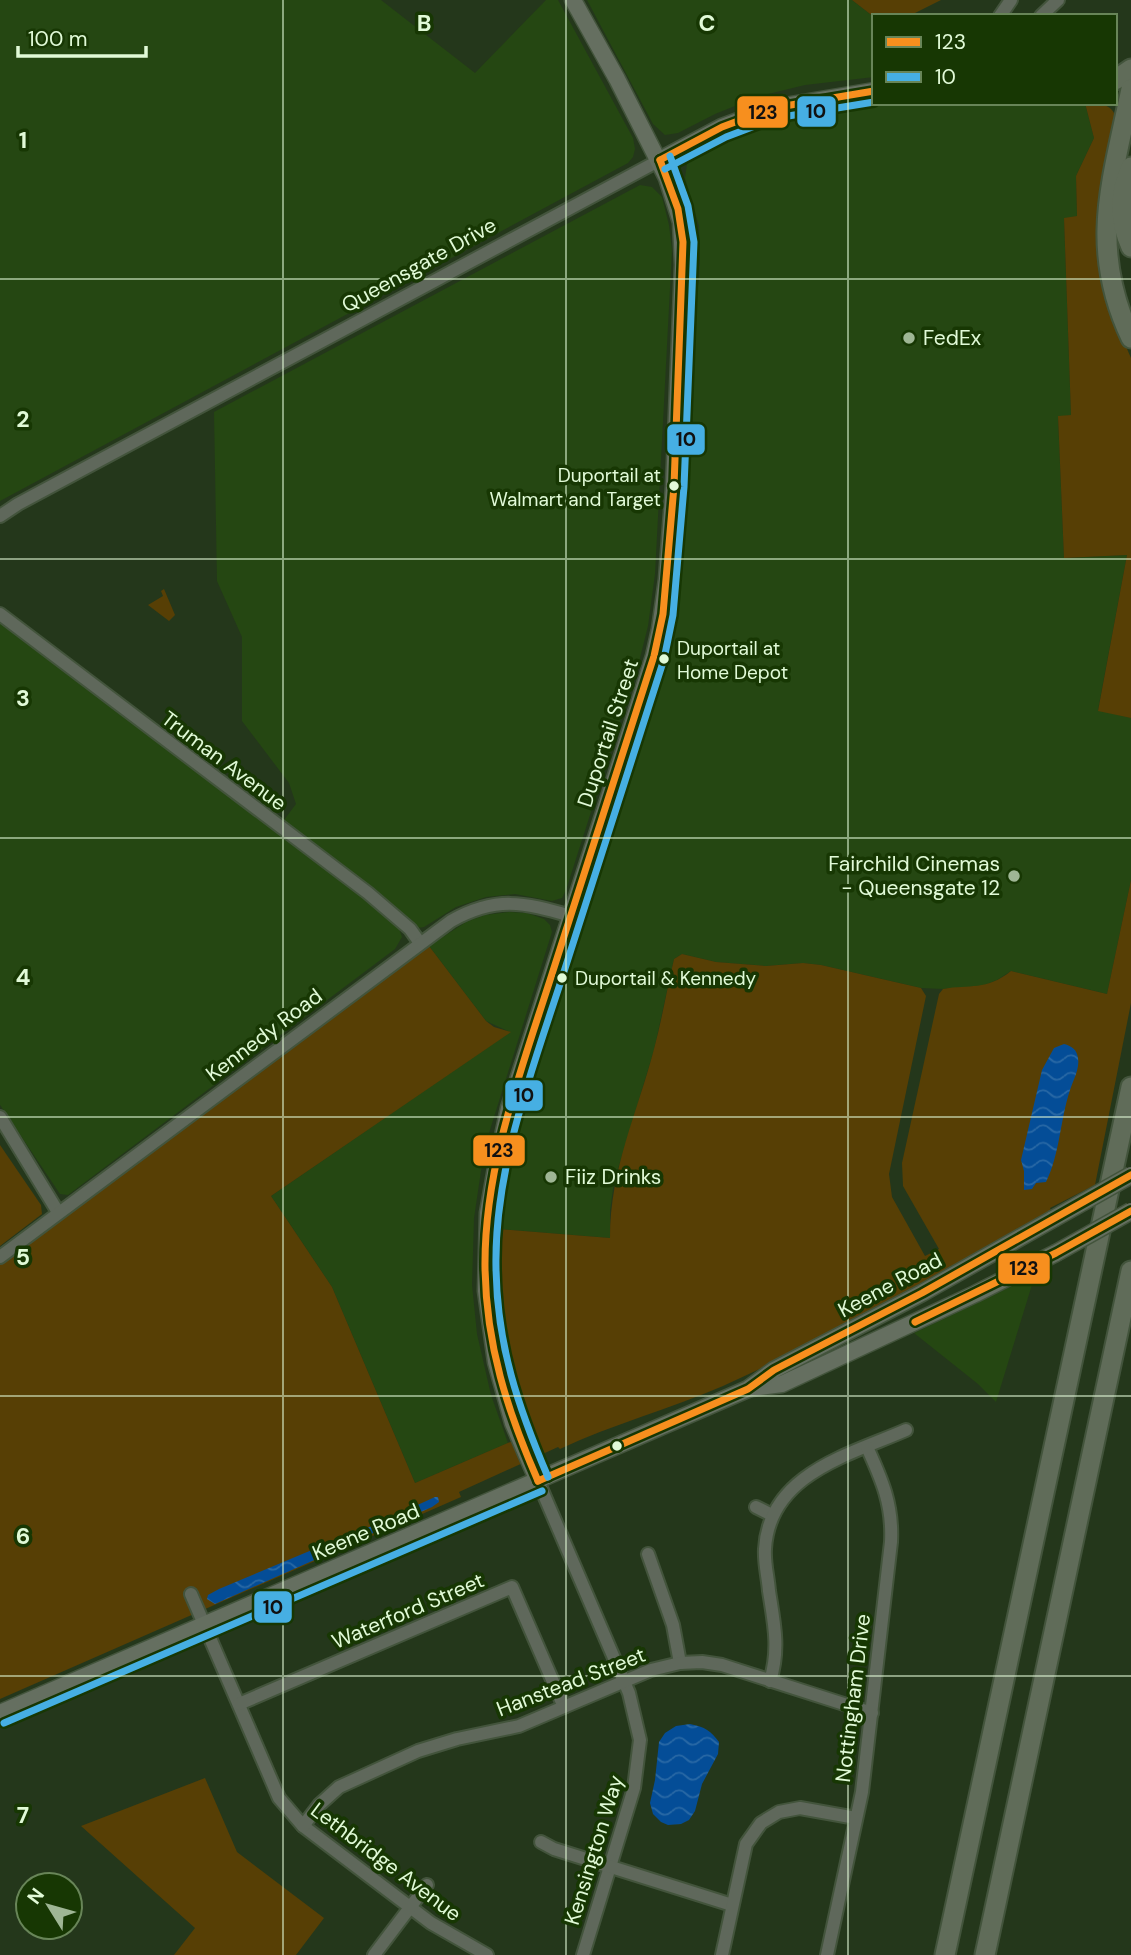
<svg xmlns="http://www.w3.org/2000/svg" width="1131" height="1955" font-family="'DM Sans',sans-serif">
<defs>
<pattern id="water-waves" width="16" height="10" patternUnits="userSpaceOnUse" patternTransform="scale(1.75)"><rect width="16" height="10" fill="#044d97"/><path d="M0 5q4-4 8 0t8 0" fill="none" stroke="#2868a5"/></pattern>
</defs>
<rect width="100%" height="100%" fill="#24371b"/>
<g fill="#254712">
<path d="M 0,0 L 381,0 L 475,73 L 546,0 L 558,0 L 633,138 L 635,149 L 633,157 L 628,163 L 0,501 Z"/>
<path d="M 587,0 L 852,0 L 874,17 L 874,77 L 805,85 L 760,96 L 715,114 L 678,133 L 665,135 L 653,124 Z"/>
<path d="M 887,103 L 1085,103 L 1094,138 L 1076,176 L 1077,216 L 1064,219 L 1071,415 L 1058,417 L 1064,558 L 1127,555 L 1098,710 L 1131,718 L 1131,880 L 1107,994 L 1011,971 L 997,980 L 982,986 L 943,989 L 921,988 L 821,965 L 803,963 L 766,966 L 716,962 L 682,954 L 674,959 L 654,1050 L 614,1182 L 610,1211 L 610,1238 L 498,1229 L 506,1172 L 521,1112 L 650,708 L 672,631 L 681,556 L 694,301 L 699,281 L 700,260 L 699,226 L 685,178 L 687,164 L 692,157 L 714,146 L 769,124 L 826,110 Z"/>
<path d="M 640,185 L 652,187 L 662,197 L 669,225 L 672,250 L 655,574 L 648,626 L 639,662 L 566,890 L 562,898 L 552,901 L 515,894 L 486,897 L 456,907 L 424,927 L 418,928 L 281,824 L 296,804 L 289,783 L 242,721 L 242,637 L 217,581 L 214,412 Z"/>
<path d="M 0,622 L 397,923 L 402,937 L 395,949 L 68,1195 L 60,1194 L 0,1105 Z"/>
<path d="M 509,912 L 527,913 L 544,919 L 550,925 L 552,932 L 489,1133 L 481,1171 L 474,1218 L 472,1285 L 477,1334 L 491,1395 L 508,1443 L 415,1483 L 332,1287 L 271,1196 L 510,1032 L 486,1021 L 429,946 L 466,922 L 485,915 Z"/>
<path d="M 1035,1275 L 996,1402 L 978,1384 L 914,1333 Z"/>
</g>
<g fill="#573f05">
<path d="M 852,0 L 941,0 L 909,16 L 874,17 Z"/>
<path d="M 1085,103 C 1098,103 1112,103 1116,118 C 1119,129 1105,167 1103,181 C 1092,246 1104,298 1131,358 L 1131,718 L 1098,711 L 1127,555 L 1064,558 L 1058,416 L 1071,415 L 1064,218 L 1077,216 L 1076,176 L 1094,138 Z"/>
<path d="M 164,589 L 175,615 L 169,621 L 148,605 L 163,596 L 161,591 Z"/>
<path d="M 1131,880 L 1131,1003 L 1095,1185 L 1050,1208 L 1052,1213 C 943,1271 836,1336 723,1386 C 670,1409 613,1424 560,1449 L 558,1447 L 459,1492 L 461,1497 L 0,1699 L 0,1265 L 413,957 L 429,946 L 486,1021 L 494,1027 L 511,1032 L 271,1196 L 332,1287 L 415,1483 L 531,1433 C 505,1367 494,1299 498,1229 L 610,1238 C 610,1169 637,1114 654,1049 C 662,1019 667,989 674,959 L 682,954 L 716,962 L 766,966 L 803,963 L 821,965 L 921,988 L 926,996 L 889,1174 L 892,1197 L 925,1256 L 939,1249 L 903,1186 L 902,1163 L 939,994 L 943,989 C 970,984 986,991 1011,971 L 1107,994 Z"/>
<path d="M 0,1145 L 41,1205 L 42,1214 L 0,1246 Z"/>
<path d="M 205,1778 L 237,1852 L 324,1918 L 296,1955 L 174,1955 L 195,1928 L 81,1826 Z"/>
</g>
<g fill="url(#water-waves)">
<path d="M 1064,1044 C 1072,1046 1077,1050 1078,1058 C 1080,1068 1073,1081 1070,1090 C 1060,1120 1060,1154 1046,1182 L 1036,1183 L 1032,1189 L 1024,1190 L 1024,1171 L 1021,1160 L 1042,1070 L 1054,1048 Z"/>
<path d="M 435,1497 L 438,1497 L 439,1502 L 432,1507 L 371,1534 L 365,1529 Z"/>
<path d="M 331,1542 L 337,1543 L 337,1550 L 215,1604 L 207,1599 L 208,1595 L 219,1589 Z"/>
<path d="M 690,1724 C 705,1727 711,1731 719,1742 L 718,1754 L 702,1784 L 695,1811 L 689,1820 L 681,1824 L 668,1825 L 661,1822 L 653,1814 L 650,1803 L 655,1780 L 659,1742 L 665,1733 L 676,1726 Z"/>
</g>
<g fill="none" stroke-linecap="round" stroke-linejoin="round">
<defs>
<g id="minor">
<path d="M 1000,16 L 1011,0"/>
<path d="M 1041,16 L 1058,0"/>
<path d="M 0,516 L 18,504 L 660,160"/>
<path d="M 0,614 L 368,893 L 410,929 L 420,943"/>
<path d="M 0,1117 L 58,1212"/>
<path d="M 0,1257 L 451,921 C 496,896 523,902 571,916"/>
<path d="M 538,1481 L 629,1693 L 640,1740 L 634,1788 L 583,1955"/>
<path d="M 756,1507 L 772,1515"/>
<path d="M 648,1554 L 673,1625 L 680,1663"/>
<path d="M 191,1594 L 279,1798 L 303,1826 L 431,1923 L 487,1955"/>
<path d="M 770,1681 C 780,1649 774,1623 769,1591 C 768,1577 764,1563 765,1549 C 769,1474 849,1455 906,1430"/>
<path d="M 239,1704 L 512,1587 L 564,1707"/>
<path d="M 303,1826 L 319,1805 L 339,1787 L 418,1751 L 457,1739 L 519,1726 L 651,1670 L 680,1663 L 702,1662 L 722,1665 L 872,1713"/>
<path d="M 541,1842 L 554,1849 L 732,1905"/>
<path d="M 374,1955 L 427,1885"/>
<path d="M 722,1955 L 746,1844 L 761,1823 L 779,1812 L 800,1808 L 856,1818"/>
<path d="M 827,1955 L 862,1792 L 891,1542 C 893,1505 882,1480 867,1447"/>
</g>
<g id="major">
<path d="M 660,160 L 722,127 L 773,108 L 874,91"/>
<path d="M 751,1388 L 782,1384 L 975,1294 L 1056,1253"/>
<path d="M 538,1481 L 513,1423 L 496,1362 L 486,1291 L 488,1213 L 496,1168 L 509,1108 L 621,760 L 654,656 L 660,629 L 667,579 L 674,486 L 683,265 L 681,222 L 667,178 L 617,79 L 573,0"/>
<path d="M 0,1713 L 748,1389 L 774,1370 L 922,1293 L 1053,1219"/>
</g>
<g id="highway">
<path d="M 1115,80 L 1131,69"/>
<path d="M 1131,89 C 1112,182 1088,247 1131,338"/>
<path d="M 1131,167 C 1119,193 1119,221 1131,247"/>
<path d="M 945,1955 L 1131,1087"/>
<path d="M 985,1955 L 1131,1271"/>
</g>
</defs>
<use href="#minor" stroke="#43543c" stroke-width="16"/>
<use href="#major" stroke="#43543c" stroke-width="19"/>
<use href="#highway" stroke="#43543c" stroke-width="23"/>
<use href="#minor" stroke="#5f685b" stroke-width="12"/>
<use href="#major" stroke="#656f60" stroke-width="16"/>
<use href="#highway" stroke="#606c59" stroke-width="19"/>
<defs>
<g id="major-bridge">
<path d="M 1053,1219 L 1131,1175"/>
<path d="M 1056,1253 L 1131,1211"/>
</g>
</defs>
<use href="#major-bridge" stroke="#43543c" stroke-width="19" stroke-linecap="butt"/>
<use href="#major-bridge" stroke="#656f60" stroke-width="16"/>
<defs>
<g id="bus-1">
<path d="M 660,160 L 722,127 L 773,108 L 874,91"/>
<path d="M 915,1322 L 1056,1253 L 1131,1211"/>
<path d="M 538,1481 C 507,1410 486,1345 485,1267 C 484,1166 522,1068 552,974 C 586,868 620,762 654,656 L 663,614 L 674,486 L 683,242 L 678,209 L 660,160"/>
<path d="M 538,1481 L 748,1389 L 774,1370 L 922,1293 L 1131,1175"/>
</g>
<g id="bus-2">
<path d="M 665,169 L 726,137 L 776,118 L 874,102"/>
<path d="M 548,1477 C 518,1407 497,1345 496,1268 C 494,1170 531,1073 561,981 C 595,874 630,767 664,659 L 673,615 L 684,487 L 694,242 L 688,206 L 670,156"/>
<path d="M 4,1723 L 542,1491"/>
</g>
</defs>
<use href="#bus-1" stroke="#173703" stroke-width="12"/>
<use href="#bus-2" stroke="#173703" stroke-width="12"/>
<use href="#bus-1" stroke="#f78f1e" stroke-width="7"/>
<use href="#bus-2" stroke="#46afe3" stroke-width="7"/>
</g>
<path fill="none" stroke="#e1fad7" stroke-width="2" stroke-opacity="0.55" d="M 283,0 L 283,1955M 566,0 L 566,1955M 848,0 L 848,1955M 0,279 L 1131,279M 0,559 L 1131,559M 0,838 L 1131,838M 0,1117 L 1131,1117M 0,1396 L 1131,1396M 0,1676 L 1131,1676"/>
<g fill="#9fb695" stroke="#173703" stroke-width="2.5">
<circle cx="909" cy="338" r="7"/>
<circle cx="1014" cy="876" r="7"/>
<circle cx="551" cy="1177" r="7"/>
</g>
<g fill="#e1fad7" stroke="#173703" stroke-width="2.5">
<circle cx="674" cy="486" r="6"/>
<circle cx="664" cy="659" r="6"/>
<circle cx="562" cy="978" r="6"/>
<circle cx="617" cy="1446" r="6"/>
</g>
<g text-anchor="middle" stroke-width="7" stroke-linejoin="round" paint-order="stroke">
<g font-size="19" fill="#e1fad7" stroke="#173703" text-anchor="start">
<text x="661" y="482" text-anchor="end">Duportail at<tspan x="661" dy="24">Walmart and Target</tspan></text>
<text x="677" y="655">Duportail at<tspan x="677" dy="24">Home Depot</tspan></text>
<text x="575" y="985">Duportail &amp; Kennedy</text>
</g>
<g font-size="21" fill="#e1fad7" stroke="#173703">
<text transform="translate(419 265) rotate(-29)" y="7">Queensgate Drive</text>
<text transform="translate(608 733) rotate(-72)" y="7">Duportail Street</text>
<text transform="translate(224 761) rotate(37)" y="7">Truman Avenue</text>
<text transform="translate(264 1035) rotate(-37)" y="7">Kennedy Road</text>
<text transform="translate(890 1285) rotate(-28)" y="7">Keene Road</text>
<text transform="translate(366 1532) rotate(-23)" y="7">Keene Road</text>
<text transform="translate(408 1611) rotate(-23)" y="7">Waterford Street</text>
<text transform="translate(571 1682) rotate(-21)" y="7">Hanstead Street</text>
<text transform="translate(853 1698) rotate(-83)" y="7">Nottingham Drive</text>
<text transform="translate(594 1850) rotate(-73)" y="7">Kensington Way</text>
<text transform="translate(386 1862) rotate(37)" y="7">Lethbridge Avenue</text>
</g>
<g font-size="21" fill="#e1fad7" stroke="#173703" text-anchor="start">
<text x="923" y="345">FedEx</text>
<text x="1000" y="871" text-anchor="end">Fairchild Cinemas<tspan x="1000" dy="24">- Queensgate 12</tspan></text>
<text x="565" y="1184">Fiiz Drinks</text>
</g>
</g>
<g font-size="23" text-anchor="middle" font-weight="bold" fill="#e1fad7" stroke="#173703" stroke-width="7" stroke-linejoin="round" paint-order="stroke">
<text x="424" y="31">B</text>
<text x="707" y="31">C</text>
<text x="23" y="148">1</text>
<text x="23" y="427">2</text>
<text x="23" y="706">3</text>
<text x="23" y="985">4</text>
<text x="23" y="1265">5</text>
<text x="23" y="1544">6</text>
<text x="23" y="1823">7</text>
</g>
<g stroke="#173703" stroke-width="2.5">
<rect x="796" y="95" width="41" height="33" rx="7" fill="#46afe3"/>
<rect x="736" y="95" width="53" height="34" rx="7" fill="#f78f1e"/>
<rect x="666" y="423" width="40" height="33" rx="7" fill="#46afe3"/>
<rect x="504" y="1079" width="40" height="33" rx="7" fill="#46afe3"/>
<rect x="472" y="1134" width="54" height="33" rx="7" fill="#f78f1e"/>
<rect x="997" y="1252" width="54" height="33" rx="7" fill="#f78f1e"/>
<rect x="253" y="1590" width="40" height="34" rx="7" fill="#46afe3"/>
</g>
<g font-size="19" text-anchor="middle" font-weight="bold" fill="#111">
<text x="816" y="118">10</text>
<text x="763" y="119">123</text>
<text x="686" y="446">10</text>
<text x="524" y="1102">10</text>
<text x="499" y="1157">123</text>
<text x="1024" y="1275">123</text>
<text x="273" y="1614">10</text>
</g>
<rect x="872" y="14" width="245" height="91" fill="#173703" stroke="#688558" stroke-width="2"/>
<rect x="886" y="37" width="35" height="10" fill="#f78f1e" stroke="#688558" stroke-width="2"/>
<text x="935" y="49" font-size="21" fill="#e1fad7">123</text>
<rect x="886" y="72" width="35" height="10" fill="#46afe3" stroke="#688558" stroke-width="2"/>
<text x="935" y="84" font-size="21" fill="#e1fad7">10</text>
<g transform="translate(49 1906) rotate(307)"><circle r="33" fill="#173703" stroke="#688558" stroke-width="2"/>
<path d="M0-5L12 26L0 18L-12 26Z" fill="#9fb695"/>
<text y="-10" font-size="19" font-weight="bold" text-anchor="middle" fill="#e1fad7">N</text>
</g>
<path d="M18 46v10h128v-10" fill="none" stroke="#e1fad7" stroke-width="3.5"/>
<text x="28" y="46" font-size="21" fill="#e1fad7" stroke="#173703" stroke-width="5" paint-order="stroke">100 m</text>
</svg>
